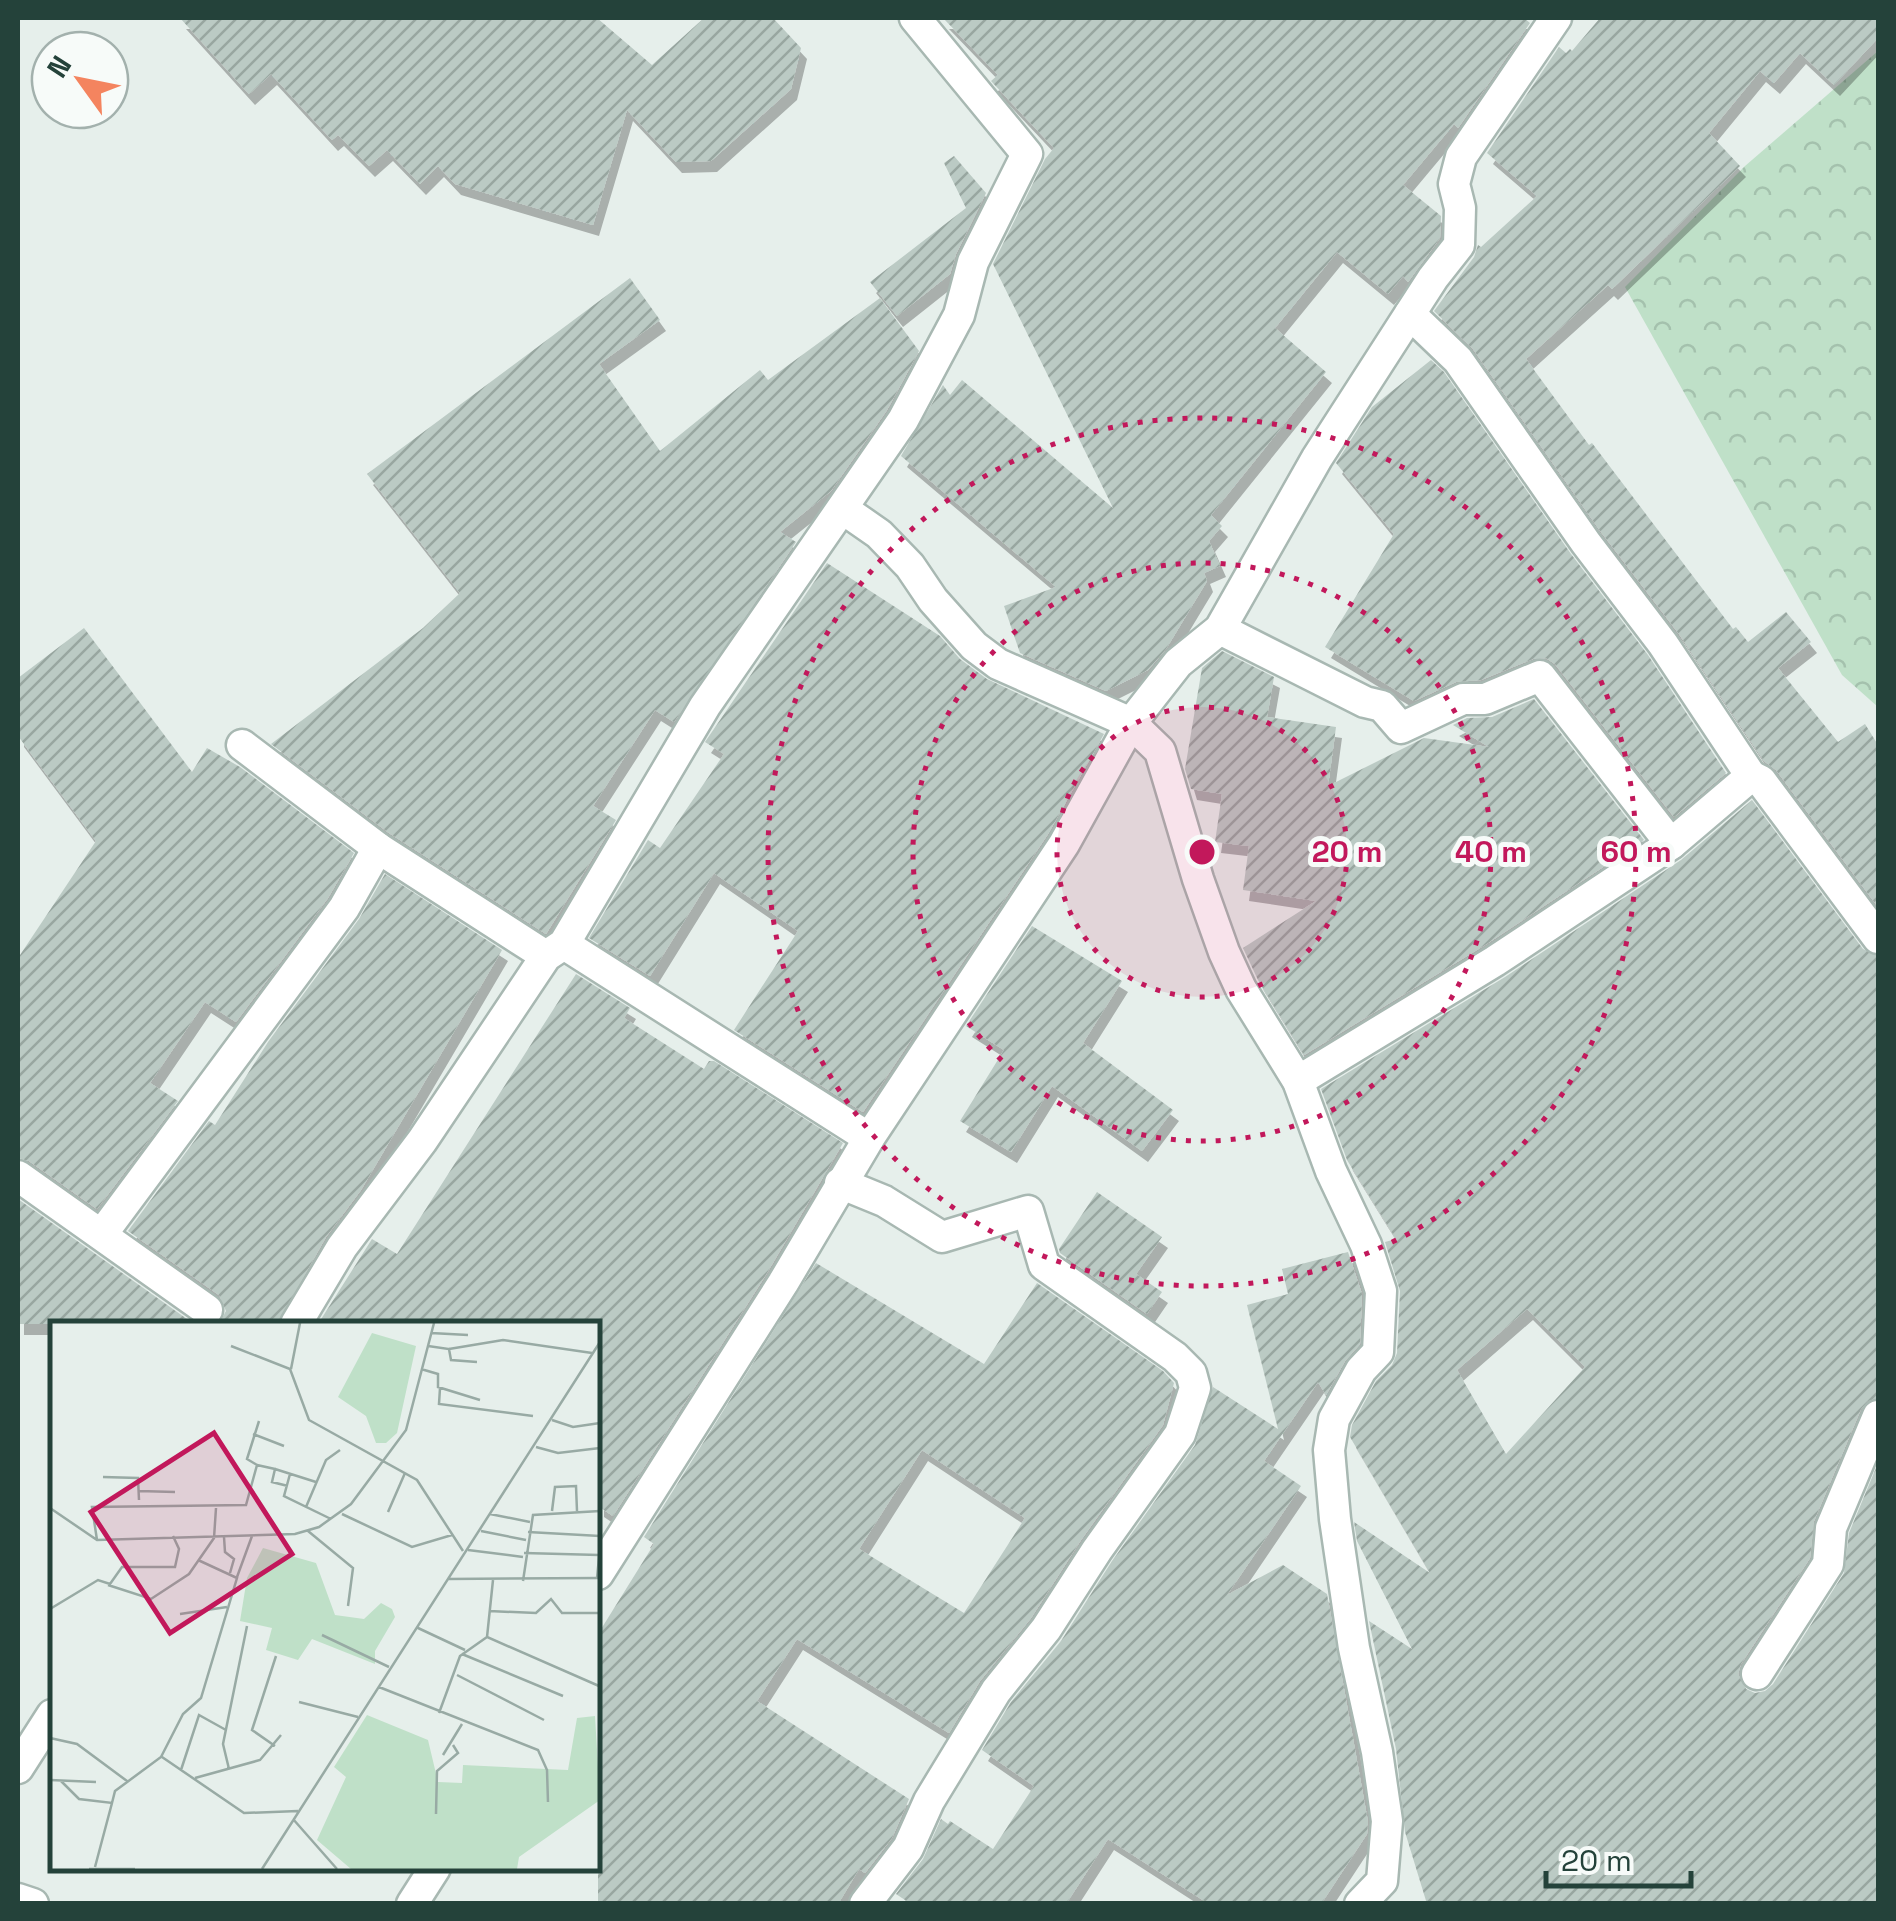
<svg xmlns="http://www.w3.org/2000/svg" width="1896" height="1921" font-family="'Space Grotesk',sans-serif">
<defs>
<pattern id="forest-crowns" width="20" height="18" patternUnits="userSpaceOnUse" patternTransform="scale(2.5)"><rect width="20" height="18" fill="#bfe0c8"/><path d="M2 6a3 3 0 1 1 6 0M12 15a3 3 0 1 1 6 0" fill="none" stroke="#a4c1ad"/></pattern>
<pattern id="building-hatch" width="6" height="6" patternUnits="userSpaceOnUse" patternTransform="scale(2.5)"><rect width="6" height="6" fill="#bbcac4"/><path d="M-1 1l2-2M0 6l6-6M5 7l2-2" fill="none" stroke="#98a6a0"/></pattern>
<filter id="shadow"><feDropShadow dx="6" dy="11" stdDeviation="0" flood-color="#0004"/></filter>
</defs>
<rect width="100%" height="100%" fill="#e6efeb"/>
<path fill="url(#forest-crowns)" d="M 1878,51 L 1878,707 L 1842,675 L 1625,287 L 1745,166 Z"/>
<g fill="url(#building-hatch)" fill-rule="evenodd" filter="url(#shadow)">
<path d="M 180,18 L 597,18 L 652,65 L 704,18 L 773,18 L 801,48 L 791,89 L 711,161 L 676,162 L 627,110 L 593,225 L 455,184 L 438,166 L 420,184 L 387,150 L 369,166 L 338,135 L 332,140 L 271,74 L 249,94 Z"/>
<path d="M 943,18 L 1524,18 L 1530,23 L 1458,128 L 1454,124 L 1403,185 L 1441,216 L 1440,238 L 1408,282 L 1403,276 L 1388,294 L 1337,252 L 1275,328 L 1326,372 L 1211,515 L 1222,526 L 1209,541 L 1220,566 L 1204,573 L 1207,581 L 1166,649 L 1148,670 L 1106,691 L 1020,653 L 1004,606 L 1056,587 L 901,456 L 943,385 L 950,395 L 962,380 L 1113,508 L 993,264 L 1045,159 L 1054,148 L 991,81 L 998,75 Z"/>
<path d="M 1600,18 L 1878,18 L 1878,38 L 1834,85 L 1800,53 L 1774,83 L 1760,71 L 1709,133 L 1740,166 L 1612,289 L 1608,285 L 1526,359 L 1589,445 L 1592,443 L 1733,629 L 1736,627 L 1748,642 L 1786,612 L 1811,642 L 1778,668 L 1838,742 L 1865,724 L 1878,745 L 1878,907 L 1776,770 L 1764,761 L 1679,634 L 1601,532 L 1473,349 L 1434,311 L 1474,257 L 1478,245 L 1481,247 L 1537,196 L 1487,153 L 1559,47 L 1566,53 L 1570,49 L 1572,51 Z"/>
<path d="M 954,156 L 986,193 L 956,254 L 950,274 L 897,316 L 870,282 L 966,208 L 944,163 Z"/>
<path d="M 630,278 L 660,320 L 599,364 L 660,451 L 760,370 L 768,380 L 880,298 L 919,351 L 887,410 L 831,491 L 780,532 L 796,542 L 674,722 L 655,710 L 593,806 L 616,820 L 546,934 L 389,833 L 271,744 L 423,628 L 460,593 L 367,474 Z"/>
<path d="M 1431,360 L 1444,372 L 1571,554 L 1648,655 L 1726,773 L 1674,817 L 1555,664 L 1546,658 L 1533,659 L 1481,680 L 1456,682 L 1414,701 L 1325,647 L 1394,534 L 1336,463 L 1372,407 Z"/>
<path d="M 827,563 L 940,636 L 960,659 L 987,679 L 1104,734 L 1048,834 L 863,1112 L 734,1030 L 798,931 L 714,873 L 650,976 L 589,938 L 648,840 L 660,848 L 724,754 L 705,742 Z"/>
<path d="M 84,628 L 192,772 L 207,748 L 240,767 L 354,853 L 328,898 L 236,1022 L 205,1002 L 150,1083 L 178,1101 L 97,1209 L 29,1161 L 18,1158 L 18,958 L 96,841 L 18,736 L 18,678 Z"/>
<path d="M 1222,651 L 1274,677 L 1267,717 L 1336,727 L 1328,786 L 1424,738 L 1489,747 L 1453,725 L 1467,718 L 1492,717 L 1534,699 L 1644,840 L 1485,945 L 1304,1055 L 1258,980 L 1243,948 L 1316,901 L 1243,890 L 1249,846 L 1215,842 L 1222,794 L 1191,789 L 1185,769 L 1202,668 Z"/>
<path d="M 1752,800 L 1863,949 L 1878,956 L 1878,1398 L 1868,1401 L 1861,1409 L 1814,1521 L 1810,1558 L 1741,1664 L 1738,1674 L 1746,1689 L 1755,1693 L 1765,1691 L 1773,1684 L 1844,1573 L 1849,1533 L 1878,1463 L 1878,1904 L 1427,1904 L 1405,1832 L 1396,1749 L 1369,1621 L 1412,1649 L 1357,1541 L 1354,1522 L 1430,1573 L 1350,1437 L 1352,1425 L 1376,1381 L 1392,1365 L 1397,1353 L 1400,1291 L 1385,1242 L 1396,1239 L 1347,1160 L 1321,1089 L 1505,977 L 1681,860 ZM 1527,1309 L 1585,1367 L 1506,1454 L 1457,1370 Z"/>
<path d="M 385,874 L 502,950 L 361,1190 L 326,1237 L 277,1324 L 219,1324 L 226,1311 L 219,1295 L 128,1231 L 209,1121 L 215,1125 L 268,1042 L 359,919 Z"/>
<path d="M 1032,926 L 1122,981 L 1083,1043 L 1173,1110 L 1142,1151 L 1052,1086 L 1011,1152 L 960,1121 L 1004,1050 L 966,1026 Z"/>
<path d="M 576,974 L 630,1008 L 624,1018 L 704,1069 L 709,1061 L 714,1061 L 843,1143 L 767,1273 L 613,1516 L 598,1506 L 598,1324 L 318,1324 L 372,1239 L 397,1254 Z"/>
<path d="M 1097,1192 L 1162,1237 L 1136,1274 L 1162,1292 L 1147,1314 L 1060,1253 L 1059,1249 Z"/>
<path d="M 18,1199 L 194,1324 L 18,1324 Z"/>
<path d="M 1348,1252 L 1362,1294 L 1360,1344 L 1345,1361 L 1326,1395 L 1318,1382 L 1264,1461 L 1301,1486 L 1227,1595 L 1283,1565 L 1327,1594 L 1368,1822 L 1367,1834 L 1321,1904 L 1209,1904 L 1108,1839 L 1066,1904 L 911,1904 L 896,1894 L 923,1859 L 941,1819 L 948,1824 L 950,1821 L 993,1849 L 1034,1786 L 982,1750 L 1011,1702 L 1061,1641 L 1112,1561 L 1195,1445 L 1213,1387 L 1278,1429 L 1247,1305 L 1288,1294 L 1282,1269 Z"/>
<path d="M 816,1263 L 984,1364 L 1037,1283 L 1163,1371 L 1174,1383 L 1163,1425 L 1081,1540 L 1031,1618 L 980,1681 L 949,1733 L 797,1639 L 757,1701 L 909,1799 L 892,1838 L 865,1873 L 859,1869 L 838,1904 L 598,1904 L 598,1634 L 654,1544 L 644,1537 ZM 922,1450 L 1025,1518 L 964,1613 L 859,1549 Z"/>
</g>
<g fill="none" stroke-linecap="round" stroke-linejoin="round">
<defs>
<g id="minor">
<path d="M 1410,314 L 1458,360 L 1586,543 L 1663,644 L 1751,776"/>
<path d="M 843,509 L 879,534 L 910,566 L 933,600 L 974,646 L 998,664 L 1131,723 L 1160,751 L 1198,879 L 1224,952 L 1241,989 L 1298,1081 L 1331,1171 L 1366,1245 L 1381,1291 L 1378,1352 L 1361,1370 L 1334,1419 L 1329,1450 L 1335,1519 L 1354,1648 L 1377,1752 L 1387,1821 L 1382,1881 L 1360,1904"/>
<path d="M 1220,629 L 1365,702 L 1382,706 L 1401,728 L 1463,699 L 1485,699 L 1540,676 L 1671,844"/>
<path d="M 242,745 L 378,848 L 546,956"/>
<path d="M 564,944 L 869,1138"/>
<path d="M 1298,1081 L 1495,961 L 1671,844 L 1751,776 L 1761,781 L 1878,938"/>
<path d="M 18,1176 L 207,1310"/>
<path d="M 840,1183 L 884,1201 L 942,1237 L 1028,1211 L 1044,1265 L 1175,1357 L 1191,1373 L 1195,1388 L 1180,1434 L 1097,1550 L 1046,1629 L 996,1691 L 929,1801 L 908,1848 L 865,1904"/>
<path d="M 102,1234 L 344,908 L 378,848"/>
<path d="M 296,1324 L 342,1247 L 422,1141 L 546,956 L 564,944 L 705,706 L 903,420 L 959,315 L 973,262 L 1027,154 L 915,18"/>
<path d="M 598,1574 L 783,1283 L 869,1138 L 1064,844 L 1131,723 L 1178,663 L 1220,629 L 1317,458 L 1433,278 L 1459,245 L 1460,208 L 1454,184 L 1461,157 L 1556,18"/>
<path d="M 1757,1674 L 1828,1564 L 1831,1528 L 1878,1416"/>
<path d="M 18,1768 L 52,1715"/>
<path d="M 18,1899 L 33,1904"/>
<path d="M 412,1904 L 435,1868"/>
</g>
</defs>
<use href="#minor" stroke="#a8b8b2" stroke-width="35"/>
<use href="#minor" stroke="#fff" stroke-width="30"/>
</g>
<circle cx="1202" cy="852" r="145" fill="#c2185b" fill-opacity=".12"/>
<g fill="none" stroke="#c2185b" stroke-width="5" stroke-dasharray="5 10">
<circle cx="1202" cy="852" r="145"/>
<circle cx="1202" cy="852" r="289"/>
<circle cx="1202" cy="852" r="434"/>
</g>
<g transform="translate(50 1321)">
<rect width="550" height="550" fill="#e6efeb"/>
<path d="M 322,12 L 366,25 L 347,112 L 336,122 L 326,122 L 316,95 L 288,76 ZM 213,227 L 266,242 L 285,294 L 314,298 L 331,282 L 342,288 L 345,296 L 325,330 L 325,343 L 262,318 L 248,339 L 216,329 L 222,307 L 190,300 L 197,257 ZM 317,394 L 378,419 L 388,461 L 412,462 L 413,444 L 518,449 L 527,397 L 545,395 L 550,479 L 469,536 L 467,548 L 301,548 L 267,519 L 296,456 L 284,446 Z" fill="#bfe0c8"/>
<path fill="none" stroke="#98aaa4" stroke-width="2.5" d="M 381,12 L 418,14M 181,25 L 240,48 L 259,99 L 367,159 L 413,230M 378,25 L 399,28 L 401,39 L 427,41M 399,28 L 453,19 L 542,32M 241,48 L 250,2M 371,48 L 388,53 L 388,66 L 430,79M 390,67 L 389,83 L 483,95M 502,99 L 523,106 L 550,102M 203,113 L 234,125M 486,126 L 508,132 L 550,127M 207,144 L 225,148 L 222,161 L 238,165M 225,148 L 266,161M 240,153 L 234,175 L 281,198M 53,156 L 88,157 L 89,179M 89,170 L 125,171M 256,186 L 276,139 L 290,129M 0,187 L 47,219 L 245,213 L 269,206 L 301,183 L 356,109 L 384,2M 502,190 L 505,166 L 526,165 L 527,190M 338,191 L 355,152M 292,193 L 362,226 L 402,214M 440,193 L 480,201M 258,210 L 303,247 L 298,285M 431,210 L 476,219M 478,211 L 550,215M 174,216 L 175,231 L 184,238 L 180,252M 47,219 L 42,186 L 196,184 L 207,144 L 197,138 L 209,100M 418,229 L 473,236M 474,232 L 549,234M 187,256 L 202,215M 547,257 L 550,226M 398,258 L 550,257M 443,259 L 437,316 L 549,365M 473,260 L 483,194 L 550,190M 58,264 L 101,278 L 139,253 L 164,217 L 166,187M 0,288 L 48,259 L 60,263 L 72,246 L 125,246 L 129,228 L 123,215M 439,290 L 486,292 L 501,278 L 512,292 L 550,292M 130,293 L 177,286M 368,307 L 415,329M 272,314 L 339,346M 412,333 L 513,375M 407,354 L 494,399M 329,366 L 488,429 L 497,449 L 498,481M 249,381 L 308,396M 389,392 L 410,335 L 437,316M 0,417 L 27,423 L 77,460M 225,425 L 202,409 L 226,335M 393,434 L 412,403M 112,436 L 194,492 L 248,490M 179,448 L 173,423 L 197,305M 131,449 L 149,394 L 176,409M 145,457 L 210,439 L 231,414M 0,459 L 46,461M 11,460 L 29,478 L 62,482 L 65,470 L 111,436 L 133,393 L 151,377 L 187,257 L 148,239M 386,493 L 387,450 L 408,432 L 403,424M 243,498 L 287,548M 45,546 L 62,482M 39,548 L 85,548M 212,548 L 550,21"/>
<path fill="#c2185b" fill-opacity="0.15" stroke="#c2185b" stroke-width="5" d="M 164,112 L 242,233 L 120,312 L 41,191 Z"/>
<rect width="550" height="550" fill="none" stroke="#24423a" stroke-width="5"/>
</g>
<circle cx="1202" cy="852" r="15" fill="#c2185b" stroke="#f7fbf9" stroke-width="5"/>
<g font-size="30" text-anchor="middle" font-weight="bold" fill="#c2185b" stroke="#f7fbf9" stroke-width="10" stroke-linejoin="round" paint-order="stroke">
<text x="1347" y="862">20 m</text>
<text x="1491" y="862">40 m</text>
<text x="1636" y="862">60 m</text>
</g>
<rect width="1896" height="1921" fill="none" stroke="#24423a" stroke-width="40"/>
<g transform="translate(80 80) rotate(303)"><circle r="48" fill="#f7fbf9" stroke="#a3b1ad" stroke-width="2.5"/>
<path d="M0-8L18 38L0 25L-18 38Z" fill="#f4845f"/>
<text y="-15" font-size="28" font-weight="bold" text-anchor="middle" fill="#24423a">N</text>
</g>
<path d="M1546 1871v15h145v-15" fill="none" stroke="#24423a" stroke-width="5"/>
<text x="1561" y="1871" font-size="30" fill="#24423a" stroke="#f7fbf9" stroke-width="8" paint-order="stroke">20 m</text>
</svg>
